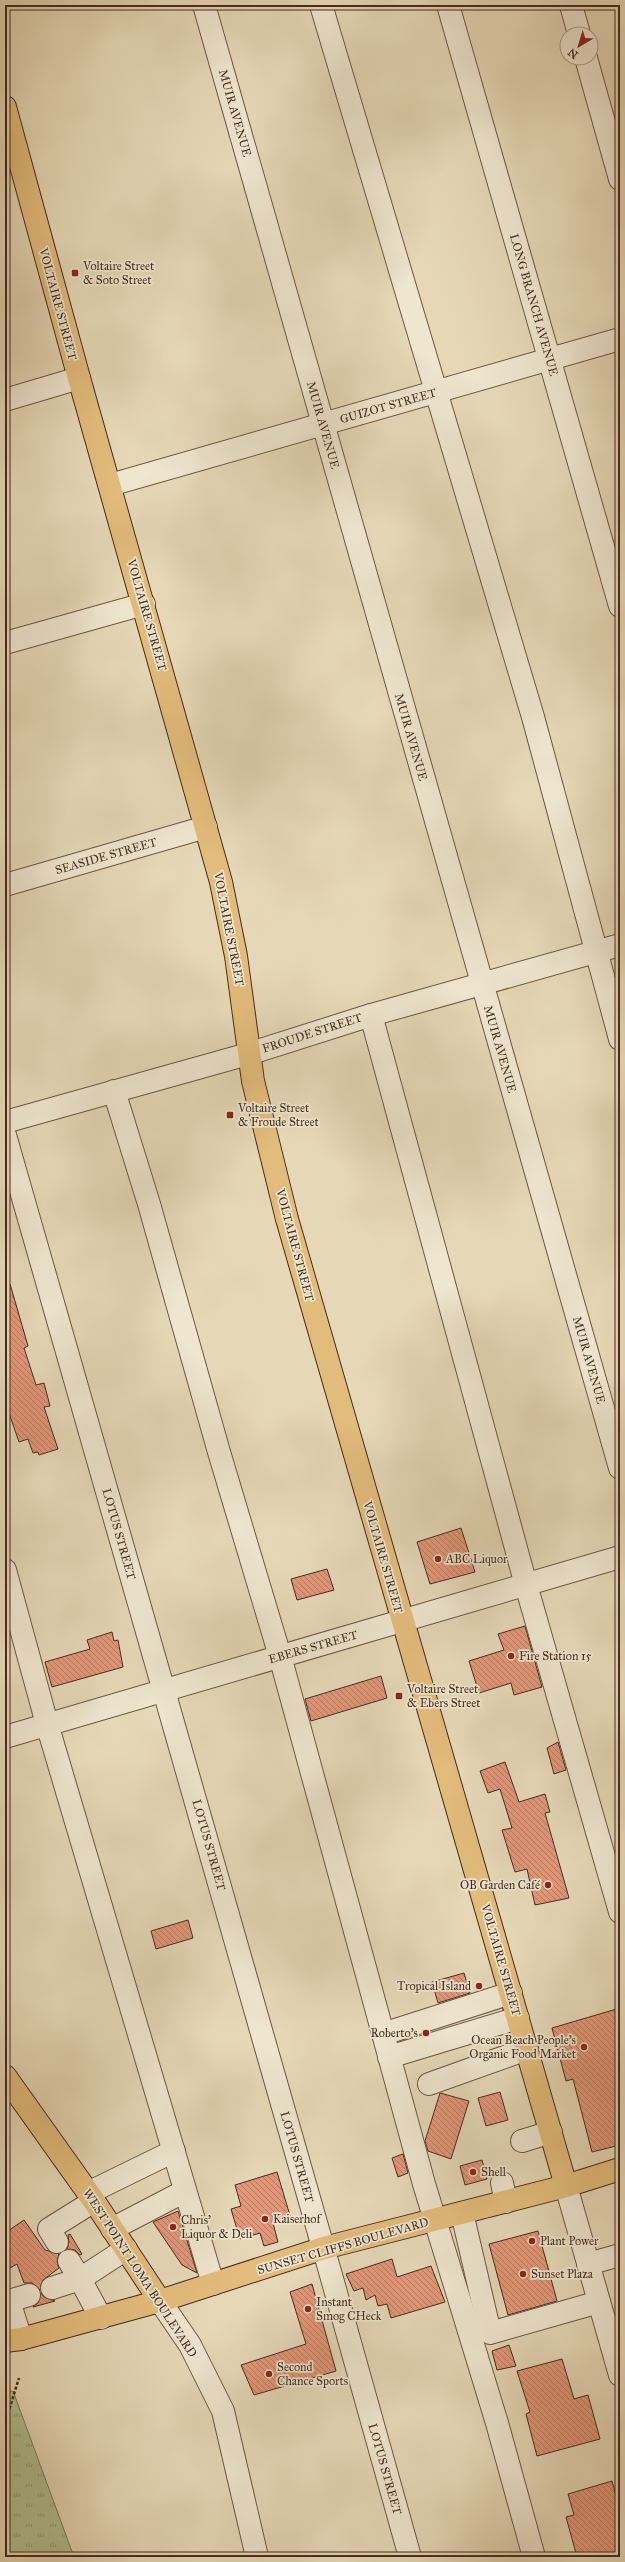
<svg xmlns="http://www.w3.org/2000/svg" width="625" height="2562" font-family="'IM FELL Great Primer',serif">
<defs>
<pattern id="park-tufts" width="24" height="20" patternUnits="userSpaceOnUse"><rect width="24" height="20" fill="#b1bf91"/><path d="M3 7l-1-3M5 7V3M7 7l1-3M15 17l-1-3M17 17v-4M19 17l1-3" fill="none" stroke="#929b76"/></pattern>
<pattern id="building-back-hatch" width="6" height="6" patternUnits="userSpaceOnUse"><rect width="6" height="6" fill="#e2977a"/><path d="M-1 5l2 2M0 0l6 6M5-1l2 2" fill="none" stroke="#b97b63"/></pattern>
</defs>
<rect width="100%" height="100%" fill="#e6d8b7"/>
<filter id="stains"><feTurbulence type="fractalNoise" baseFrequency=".005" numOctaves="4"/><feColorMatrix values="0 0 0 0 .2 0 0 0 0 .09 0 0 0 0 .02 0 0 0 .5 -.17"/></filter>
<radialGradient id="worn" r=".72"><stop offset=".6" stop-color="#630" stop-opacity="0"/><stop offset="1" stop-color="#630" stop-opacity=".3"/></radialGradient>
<path fill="url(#park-tufts)" stroke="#7c7557" d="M 13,2391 L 74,2557 L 5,2557 L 5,2393 Z"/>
<g fill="url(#building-back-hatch)" stroke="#462b1d">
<path d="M 10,1284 L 28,1346 L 24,1348 L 36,1385 L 44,1383 L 50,1406 L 44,1407 L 58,1449 L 39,1455 L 38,1452 L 33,1453 L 28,1439 L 19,1442 L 10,1416 L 5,1418 L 5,1285 Z"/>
<path d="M 461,1528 L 475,1572 L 430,1584 L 417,1542 Z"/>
<path d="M 327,1569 L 334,1590 L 297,1600 L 291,1579 Z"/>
<path d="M 525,1626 L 542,1687 L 514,1695 L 511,1683 L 479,1693 L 469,1661 L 504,1650 L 498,1634 Z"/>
<path d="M 112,1632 L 114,1641 L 118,1640 L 123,1667 L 52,1687 L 45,1662 L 90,1649 L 87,1640 Z"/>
<path d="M 381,1676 L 387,1698 L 311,1721 L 305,1699 Z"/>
<path d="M 558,1742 L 566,1770 L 554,1774 L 547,1748 Z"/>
<path d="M 505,1762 L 519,1802 L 545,1794 L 550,1812 L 545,1813 L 569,1898 L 535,1905 L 527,1869 L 515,1872 L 502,1830 L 512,1828 L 500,1789 L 488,1793 L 480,1771 Z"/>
<path d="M 188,1920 L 193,1938 L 156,1949 L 151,1931 Z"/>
<path d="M 464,1973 L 470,1993 L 438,2003 L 432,1982 Z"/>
<path d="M 620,2008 L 620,2145 L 592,2152 L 573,2079 L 566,2081 L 552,2028 Z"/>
<path d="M 500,2092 L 508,2120 L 486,2126 L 478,2098 Z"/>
<path d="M 440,2093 L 469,2101 L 451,2159 L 428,2151 L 425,2141 Z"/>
<path d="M 403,2154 L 408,2173 L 398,2177 L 392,2158 Z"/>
<path d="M 482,2160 L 487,2179 L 465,2185 L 460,2166 Z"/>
<path d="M 277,2172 L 291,2219 L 273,2223 L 278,2242 L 264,2246 L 260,2233 L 240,2239 L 231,2209 L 241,2206 L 235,2185 Z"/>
<path d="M 178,2211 L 197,2273 L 182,2265 L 153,2222 Z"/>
<path d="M 24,2220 L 45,2250 L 59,2254 L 57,2261 L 59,2268 L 43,2280 L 40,2290 L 32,2283 L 24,2283 L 17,2264 L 5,2271 L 5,2233 Z"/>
<path d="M 538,2231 L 557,2301 L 508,2315 L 489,2244 Z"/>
<path d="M 70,2234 L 82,2254 L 80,2255 L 75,2250 L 67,2249 L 69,2242 L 68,2235 Z"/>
<path d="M 392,2259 L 397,2277 L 431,2266 L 445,2302 L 391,2318 L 387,2304 L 378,2306 L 375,2295 L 366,2300 L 363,2288 L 354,2291 L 346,2274 Z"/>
<path d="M 312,2284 L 336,2371 L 254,2395 L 241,2365 L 306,2344 L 290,2292 Z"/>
<path d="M 41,2293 L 44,2297 L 55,2301 L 33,2307 L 38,2303 Z"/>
<path d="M 509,2345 L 516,2366 L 497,2370 L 492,2351 Z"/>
<path d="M 562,2359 L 574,2399 L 588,2395 L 600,2439 L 537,2456 L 526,2414 L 530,2412 L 517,2371 Z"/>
<path d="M 612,2481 L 620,2510 L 620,2557 L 577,2557 L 566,2517 L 574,2515 L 568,2494 Z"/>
</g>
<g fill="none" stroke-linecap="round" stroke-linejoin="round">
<defs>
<g id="minor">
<path d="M 204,5 L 620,1468"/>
<path d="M 321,5 L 533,717 L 620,1039"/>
<path d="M 448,5 L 620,606"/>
<path d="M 571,5 L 579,34"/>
<path d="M 586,58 L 620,179"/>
<path d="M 5,400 L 79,378"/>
<path d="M 110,485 L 620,339"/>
<path d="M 5,643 L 144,604"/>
<path d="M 5,885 L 206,827"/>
<path d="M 371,1015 L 526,1585 L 620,1912"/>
<path d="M 114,1091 L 149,1204 L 219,1452 L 280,1656 L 424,2184 L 497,2423 L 534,2557"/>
<path d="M 5,1122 L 248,1054 L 371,1015 L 620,945"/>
<path d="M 5,1135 L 333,2282 L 410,2557"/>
<path d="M 5,1570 L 47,1724 L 213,2284"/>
<path d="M 5,1737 L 620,1557"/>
<path d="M 383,2034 L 511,1993"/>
<path d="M 389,2057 L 518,2018"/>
<path d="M 429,2084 L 527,2049"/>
<path d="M 522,2141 L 551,2132"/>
<path d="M 502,2183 L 506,2202"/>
<path d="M 566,2186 L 620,2375"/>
<path d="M 88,2193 L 174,2151"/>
<path d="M 462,2213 L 490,2333 L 599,2302"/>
<path d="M 112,2229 L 185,2191"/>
<path d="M 57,2242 L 49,2229 L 94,2201"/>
<path d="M 588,2264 L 620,2255"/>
<path d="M 52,2288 L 80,2279 L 69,2261"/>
<path d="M 160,2301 L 190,2345 L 223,2411 L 257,2557"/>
<path d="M 101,2318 L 80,2279 L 126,2249"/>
<path d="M 21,2339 L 9,2301 L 29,2295"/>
</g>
<g id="major">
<path d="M 5,107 L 79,378 L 221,882 L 236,956 L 253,1081 L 287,1219 L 566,2186"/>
<path d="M 5,2076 L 94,2201 L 160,2301"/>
<path d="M 5,2341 L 21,2339 L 160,2301 L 324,2248 L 566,2186 L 620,2169"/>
</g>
</defs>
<use href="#minor" stroke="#6e5644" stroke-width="24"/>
<use href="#major" stroke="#462b1d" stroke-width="24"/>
<path stroke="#462b1d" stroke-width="2.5" stroke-dasharray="3 2" stroke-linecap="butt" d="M 5,2423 L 19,2378"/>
<use href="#minor" stroke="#efe6d0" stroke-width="22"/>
<use href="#major" stroke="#e3bc7c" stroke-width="22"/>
</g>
<g fill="#8f2418" stroke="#efe6d0" stroke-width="1.5">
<rect x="71" y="269" width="8" height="8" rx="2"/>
<rect x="226" y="1111" width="8" height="8" rx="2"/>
<circle cx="438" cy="1559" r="4"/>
<circle cx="511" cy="1656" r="4"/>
<rect x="395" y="1692" width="8" height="8" rx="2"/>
<circle cx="548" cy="1885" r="4"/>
<circle cx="479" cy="1986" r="4"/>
<circle cx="426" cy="2033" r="4"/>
<circle cx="584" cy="2047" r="4"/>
<circle cx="473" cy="2172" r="4"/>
<circle cx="265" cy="2219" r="4"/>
<circle cx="173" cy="2227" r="4"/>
<circle cx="532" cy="2241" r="4"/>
<circle cx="523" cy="2274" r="4"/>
<circle cx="308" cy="2309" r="4"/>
<circle cx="269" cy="2374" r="4"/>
</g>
<g text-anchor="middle" stroke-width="3.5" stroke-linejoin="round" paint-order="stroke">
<g font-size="12" fill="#462b1d" stroke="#efe6d0">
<text transform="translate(235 113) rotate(74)" y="4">MUIR AVENUE</text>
<text transform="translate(58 304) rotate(75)" y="4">VOLTAIRE STREET</text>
<text transform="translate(534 305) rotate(74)" y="4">LONG BRANCH AVENUE</text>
<text transform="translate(388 406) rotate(-16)" y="4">GUIZOT STREET</text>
<text transform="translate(323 425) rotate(74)" y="4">MUIR AVENUE</text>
<text transform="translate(147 615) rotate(74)" y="4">VOLTAIRE STREET</text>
<text transform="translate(411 737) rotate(74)" y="4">MUIR AVENUE</text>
<text transform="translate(106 856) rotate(-16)" y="4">SEASIDE STREET</text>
<text transform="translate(229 929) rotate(79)" y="4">VOLTAIRE STREET</text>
<text transform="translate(312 1033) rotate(-18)" y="4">FROUDE STREET</text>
<text transform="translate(500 1049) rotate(74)" y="4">MUIR AVENUE</text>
<text transform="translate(295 1245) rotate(75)" y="4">VOLTAIRE STREET</text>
<text transform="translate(589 1360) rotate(74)" y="4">MUIR AVENUE</text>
<text transform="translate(119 1534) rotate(74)" y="4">LOTUS STREET</text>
<text transform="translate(383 1557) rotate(74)" y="4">VOLTAIRE STREET</text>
<text transform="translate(313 1647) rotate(-16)" y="4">EBERS STREET</text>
<text transform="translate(209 1845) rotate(74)" y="4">LOTUS STREET</text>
<text transform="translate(501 1960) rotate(74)" y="4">VOLTAIRE STREET</text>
<text transform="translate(297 2157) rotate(74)" y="4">LOTUS STREET</text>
<text transform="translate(343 2246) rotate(-16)" y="4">SUNSET CLIFFS BOULEVARD</text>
<text transform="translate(140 2273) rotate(57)" y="4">WEST POINT LOMA BOULEVARD</text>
<text transform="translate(385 2469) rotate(74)" y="4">LOTUS STREET</text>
</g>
<g font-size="12" fill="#462b1d" stroke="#efe6d0" text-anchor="start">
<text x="83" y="270">Voltaire Street<tspan x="83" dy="14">&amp; Soto Street</tspan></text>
<text x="238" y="1112">Voltaire Street<tspan x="238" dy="14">&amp; Froude Street</tspan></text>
<text x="446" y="1563">ABC Liquor</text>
<text x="519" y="1660">Fire Station 15</text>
<text x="407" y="1693">Voltaire Street<tspan x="407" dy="14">&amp; Ebers Street</tspan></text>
<text x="540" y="1889" text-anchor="end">OB Garden Café</text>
<text x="471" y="1990" text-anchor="end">Tropical Island</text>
<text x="418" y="2037" text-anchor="end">Roberto's</text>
<text x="576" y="2044" text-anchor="end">Ocean Beach People's<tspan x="576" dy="14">Organic Food Market</tspan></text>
<text x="481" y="2176">Shell</text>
<text x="273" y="2223">Kaiserhof</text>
<text x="181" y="2224">Chris'<tspan x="181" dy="14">Liquor &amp; Deli</tspan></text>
<text x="540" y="2245">Plant Power</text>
<text x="531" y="2278">Sunset Plaza</text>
<text x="316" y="2306">Instant<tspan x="316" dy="14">Smog CHeck</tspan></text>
<text x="277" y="2371">Second<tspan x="277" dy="14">Chance Sports</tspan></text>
</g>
</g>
<rect width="625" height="2562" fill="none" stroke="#e6d8b7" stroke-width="20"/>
<rect x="6" y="6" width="613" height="2550" fill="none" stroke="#462b1d" stroke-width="2"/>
<rect x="10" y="10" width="605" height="2542" fill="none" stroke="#462b1d"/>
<g transform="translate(579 46) rotate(218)"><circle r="19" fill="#efe6d0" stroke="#ab9b88"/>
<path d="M0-3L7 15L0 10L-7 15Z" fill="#8f2418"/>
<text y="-6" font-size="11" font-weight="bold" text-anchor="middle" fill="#462b1d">N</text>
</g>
<rect width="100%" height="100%" filter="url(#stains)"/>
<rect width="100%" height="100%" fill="url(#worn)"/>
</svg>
